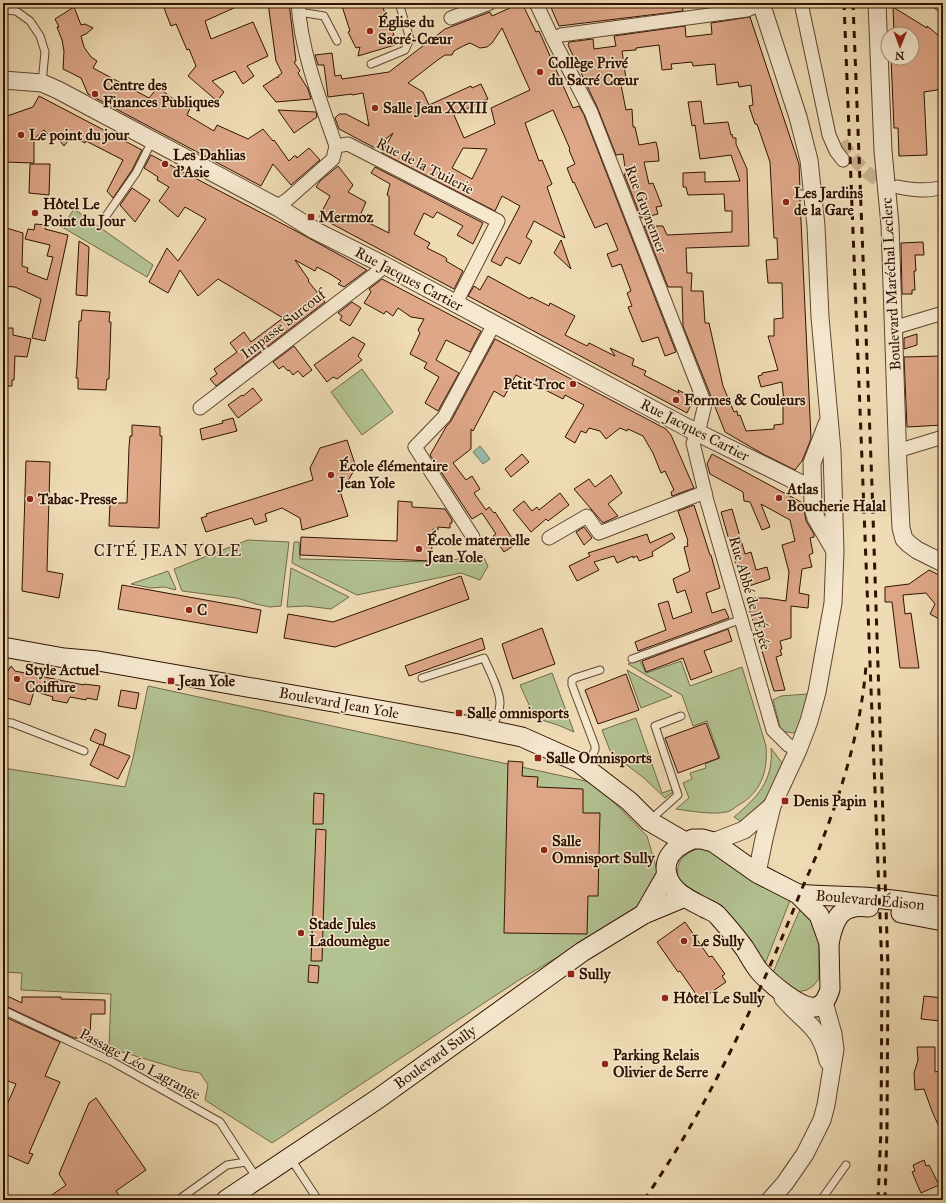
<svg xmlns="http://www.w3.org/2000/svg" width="946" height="1203" font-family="'IM FELL Great Primer',serif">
<rect width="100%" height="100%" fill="#efdcb5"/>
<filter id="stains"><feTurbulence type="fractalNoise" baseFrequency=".005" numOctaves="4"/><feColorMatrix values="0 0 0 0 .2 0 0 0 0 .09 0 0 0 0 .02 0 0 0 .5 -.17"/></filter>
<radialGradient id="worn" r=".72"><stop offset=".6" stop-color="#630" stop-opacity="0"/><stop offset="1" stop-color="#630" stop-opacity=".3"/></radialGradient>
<g fill="#b3c292" stroke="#726a4a">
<path d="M 74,209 L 153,265 L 147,277 L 62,227 Z"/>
<path d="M 362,369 L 393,412 L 362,435 L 331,392 Z"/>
<path d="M 248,540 L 289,542 L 281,606 L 270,607 L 256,604 L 237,598 L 182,591 L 174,569 Z"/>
<path d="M 294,542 L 299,542 L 300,559 L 433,562 L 433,559 L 453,560 L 482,554 L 488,566 L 480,580 L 461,573 L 357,595 L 292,563 Z"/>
<path d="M 291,568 L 349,597 L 331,609 L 306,606 L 287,607 Z"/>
<path d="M 168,571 L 176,589 L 175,590 L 165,587 L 151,588 L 131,584 Z"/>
<path d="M 639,659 L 646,673 L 681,661 L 690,686 L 742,667 L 766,746 C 768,772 761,793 737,806 C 734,808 730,812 726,812 C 713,815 690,811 676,809 L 689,798 L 683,783 L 692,779 L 690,773 L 706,768 L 705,764 L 720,758 L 707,721 L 693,726 L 682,695 L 646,675 L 628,664 Z"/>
<path d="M 627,670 L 672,696 L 641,708 Z"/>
<path d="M 552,673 L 574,732 L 558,725 L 535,718 L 520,685 Z"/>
<path d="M 148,686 L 595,783 L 647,836 L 664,894 L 519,980 L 272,1143 L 205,1100 L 208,1085 L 200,1073 L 182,1070 L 109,1048 L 111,994 L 21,990 L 22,973 L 3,972 L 3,768 L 125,787 L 133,758 Z"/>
<path d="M 807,694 L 809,696 L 797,730 L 793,733 L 781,731 L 773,700 L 781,696 Z"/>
<path d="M 636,718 L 662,793 L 671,790 L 673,792 L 665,798 L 644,778 L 611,753 L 602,730 Z"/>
<path d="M 771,748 L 782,763 L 782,770 L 776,784 L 755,813 L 743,823 L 734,817 C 757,798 774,780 771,748 Z"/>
<path d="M 702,847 L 715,853 L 791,898 L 763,969 L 679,882 C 674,861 683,854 702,847 Z"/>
<path d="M 801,907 L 819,931 L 819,979 L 813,986 L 807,990 L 797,992 L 772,975 Z"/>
</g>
<path fill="#9abcab" stroke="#707867" d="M 480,446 L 490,459 L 483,464 L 473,452 Z"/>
<g fill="#dea788" stroke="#301201" fill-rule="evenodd">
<path d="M 162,3 L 245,3 L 205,21 L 211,39 L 253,22 L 268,56 L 247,66 L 254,76 L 243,84 L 235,71 L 212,81 L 224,92 L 217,101 L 188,76 L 196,66 L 189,49 L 187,50 L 176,24 L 171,26 Z"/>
<path d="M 268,3 L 289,3 L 296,61 L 294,62 L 300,71 L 298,73 L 308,89 L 311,99 L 276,102 L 263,86 L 277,77 L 278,78 L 278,76 L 282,73 L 276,61 Z"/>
<path d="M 341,3 L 381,3 L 394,35 L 392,36 L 395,45 L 358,56 L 360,47 L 356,48 L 348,32 L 350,31 Z"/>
<path d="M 521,3 L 522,3 L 536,32 L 539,31 L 573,108 L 579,106 L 584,115 L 676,352 L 665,356 L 658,337 L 642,342 L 628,307 L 632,306 L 627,293 L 631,291 L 621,264 L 612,267 L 607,254 L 618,250 L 607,223 L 595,228 L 574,182 L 573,183 L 567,168 L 575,164 L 569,150 L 570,149 L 553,110 L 525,123 L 539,161 L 542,160 L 552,184 L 547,187 L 565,238 L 534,221 L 526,237 L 532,241 L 520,264 L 506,257 L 501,266 L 491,261 L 520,206 L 502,196 L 495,211 L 382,153 L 393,133 L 375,148 L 339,129 L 335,118 L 339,114 L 346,114 L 369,126 L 363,93 L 352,95 L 352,94 L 328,97 L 324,65 L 318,65 L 315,55 L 332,53 L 335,76 L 341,75 L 342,79 L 389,72 L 445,29 L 490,12 L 492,16 ZM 502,28 L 530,90 L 491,108 L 495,124 L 464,138 L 454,115 L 488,99 L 481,84 L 472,88 L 471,86 L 429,105 L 423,92 L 408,83 L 439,59 L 445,55 L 452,55 L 454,51 L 463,46 L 470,43 L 480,48 L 487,47 L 492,43 ZM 463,148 L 487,149 L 472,179 L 452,168 Z"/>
<path d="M 549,3 L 682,3 L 683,11 L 559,26 Z"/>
<path d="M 708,3 L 739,3 L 709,7 Z"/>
<path d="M 74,7 L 81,25 L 85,24 L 93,28 L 86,34 L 81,36 L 84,47 L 91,57 L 97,61 L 93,68 L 149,98 L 158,87 L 181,105 L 183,101 L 191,106 L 187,115 L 214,131 L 217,125 L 248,139 L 263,129 L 273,141 L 274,140 L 289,161 L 294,156 L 296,156 L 297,158 L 309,148 L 320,160 L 291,185 L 273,164 L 261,186 L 88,94 L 81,78 L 63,69 L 64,51 L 62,40 L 57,27 L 59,27 L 55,19 Z"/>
<path d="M 893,7 L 927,28 L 927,26 L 943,39 L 943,89 L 924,92 L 927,155 L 899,156 L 898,128 L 894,128 L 891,58 L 912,58 L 912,34 L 894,34 Z"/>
<path d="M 750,17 L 799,164 L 800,189 L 796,191 L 795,194 L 797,198 L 800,199 L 811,439 L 802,461 L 795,470 L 763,454 L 725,432 L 683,326 L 682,287 L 668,287 L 644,226 L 663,226 L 667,235 L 732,232 L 732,211 L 725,211 L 724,194 L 688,195 L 686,187 L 683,187 L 683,173 L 705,172 L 705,182 L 740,181 L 731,155 L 700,159 L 695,125 L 692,126 L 688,102 L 701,101 L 704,124 L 728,122 L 731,135 L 732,134 L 733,138 L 736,138 L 736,144 L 747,169 L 749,246 L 686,248 L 687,273 L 692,273 L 691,291 L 703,291 L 705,323 L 709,323 L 723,386 L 734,412 L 737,411 L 738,416 L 740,415 L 746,431 L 774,429 L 774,425 L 783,424 L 783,402 L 784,402 L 782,382 L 761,387 L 758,376 L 762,375 L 762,373 L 778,370 L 768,336 L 774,336 L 774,319 L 783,318 L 782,283 L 768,283 L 766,260 L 778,259 L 777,238 L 774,238 L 770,162 L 757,124 L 755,124 L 749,106 L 753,105 L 751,85 L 739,87 L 738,82 L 717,85 L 715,64 L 693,66 L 692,62 L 671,64 L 672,69 L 662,70 L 659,45 L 636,48 L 636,50 L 622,51 L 626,79 L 620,80 L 626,110 L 632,109 L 633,127 L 635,127 L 639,145 L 656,142 L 658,150 L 659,161 L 644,162 L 649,184 L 653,183 L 662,206 L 656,207 L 658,214 L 641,218 L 624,174 L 626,174 L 623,154 L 616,155 L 598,109 L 568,45 L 569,42 L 593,39 L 594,49 L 616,46 L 614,36 L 685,26 L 686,37 L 712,34 L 711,23 Z"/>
<path d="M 39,96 L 142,150 L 132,170 L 113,198 L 107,191 L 123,160 L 86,141 L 85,143 L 72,136 L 64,146 L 55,135 L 51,138 L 44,130 L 34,139 L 34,163 L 4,162 L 7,116 L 33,107 Z"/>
<path d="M 278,110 L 316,112 L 317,117 L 294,133 Z"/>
<path d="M 151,155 L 296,231 L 367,270 L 344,287 L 338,284 L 341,281 L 330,274 L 317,267 L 315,271 L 295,260 L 309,280 L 308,281 L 325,302 L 216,386 L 210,379 L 217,374 L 214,369 L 237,352 L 230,343 L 244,332 L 251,342 L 283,318 L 218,279 L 198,296 L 180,270 L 168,293 L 149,282 L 167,248 L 178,261 L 206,219 L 185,207 L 178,217 L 159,201 L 169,187 L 157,180 L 158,177 L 144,168 Z"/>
<path d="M 30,164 L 50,164 L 49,195 L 29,193 Z"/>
<path d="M 338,166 L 353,185 L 348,192 L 366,202 L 359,218 L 389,233 L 389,196 L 387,195 L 390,184 L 371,173 L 375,167 L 483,223 L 473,244 L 457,235 L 463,226 L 437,212 L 433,218 L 424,213 L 414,234 L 430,243 L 427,248 L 445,257 L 447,259 L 446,261 L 463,271 L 454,289 L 319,217 L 330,196 L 316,187 L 320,181 Z"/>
<path d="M 132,188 L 150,200 L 135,222 L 120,205 Z"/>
<path d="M 35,224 L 46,225 L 45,229 L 68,235 L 45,341 L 32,338 L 41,299 L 15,287 L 3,286 L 3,227 L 23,233 L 22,266 L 28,268 L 27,272 L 47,280 L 53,257 L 47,256 L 50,245 L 25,239 L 28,229 L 34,230 Z"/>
<path d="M 561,240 L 571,269 L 554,253 Z"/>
<path d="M 79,241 L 89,247 L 87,296 L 76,295 Z"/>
<path d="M 923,242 L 924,255 L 915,255 L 916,271 L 914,271 L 915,290 L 912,290 L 912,294 L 902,294 L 901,243 Z"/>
<path d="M 488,276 L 530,299 L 531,297 L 549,306 L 550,303 L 575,316 L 565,335 L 587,346 L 589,343 L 615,356 L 610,348 L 634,359 L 632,365 L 646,371 L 644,375 L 679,393 L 678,390 L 694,398 L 687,413 L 468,296 L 474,286 L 480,290 Z"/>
<path d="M 382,279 L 481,331 L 470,352 L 446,340 L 436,360 L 459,373 L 438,411 L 425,403 L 439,377 L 424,368 L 427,363 L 410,354 L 420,333 L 418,330 L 424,319 L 411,317 L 398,308 L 393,316 L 386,311 L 384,314 L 364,303 L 371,292 L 369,289 Z"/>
<path d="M 352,302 L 361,308 L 350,326 L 340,320 L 342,316 L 338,313 Z"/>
<path d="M 82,310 L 110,312 L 109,322 L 111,322 L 109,379 L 107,379 L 106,390 L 78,389 L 78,378 L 76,378 L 77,367 L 79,321 L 81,321 Z"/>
<path d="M 3,328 L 13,328 L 13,335 L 31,339 L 27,357 L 15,356 L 14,380 L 12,380 L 12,386 L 3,386 Z"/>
<path d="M 917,334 L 917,345 L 904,349 L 904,338 Z"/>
<path d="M 353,337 L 365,344 L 358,356 L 362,360 L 337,379 L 333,377 L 327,382 L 314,365 Z"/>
<path d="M 495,339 L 666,429 L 671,435 L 694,488 L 672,496 L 671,492 L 674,490 L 665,471 L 661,473 L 653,453 L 643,436 L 628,429 L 627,431 L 620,428 L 606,439 L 600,431 L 589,428 L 586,433 L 581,431 L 575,443 L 565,437 L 584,405 L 565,395 L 563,399 L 516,375 L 504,397 L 494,391 L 473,431 L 471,429 L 471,449 L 453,463 L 466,480 L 472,476 L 480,489 L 474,493 L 486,510 L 489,507 L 494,513 L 495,512 L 516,544 L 504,552 L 493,536 L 496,534 L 482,513 L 472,519 L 430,455 L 446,427 L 451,421 Z"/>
<path d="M 294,346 L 312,370 L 303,377 L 298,371 L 293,375 L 289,370 L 288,371 L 283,366 L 279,369 L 273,362 Z"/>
<path d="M 942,356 L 943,425 L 907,427 L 904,357 Z"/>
<path d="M 253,388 L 262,400 L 238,418 L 228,405 L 242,395 L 243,396 Z"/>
<path d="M 233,418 L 237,431 L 202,440 L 200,429 L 223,423 L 222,421 Z"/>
<path d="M 132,425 L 160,427 L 160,436 L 162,436 L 159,528 L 109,526 L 110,503 L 127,503 L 129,447 L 130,436 L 132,436 Z"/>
<path d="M 347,440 L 356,467 L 345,486 L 339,488 L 348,516 L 302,530 L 300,518 L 282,508 L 265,514 L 267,521 L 255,525 L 252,518 L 206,532 L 201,518 L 207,516 L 206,514 L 313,480 L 310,468 L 320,448 Z"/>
<path d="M 522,454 L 529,462 L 511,477 L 505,469 Z"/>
<path d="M 712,454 L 801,502 L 803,504 L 806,521 L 814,534 L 814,537 L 810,538 L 813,553 L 809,555 L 812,567 L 802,569 L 799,593 L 809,595 L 808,608 L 791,606 L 791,638 L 780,641 L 782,649 L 780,650 L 782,655 L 776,657 L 785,690 L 774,691 L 746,598 L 766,598 L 786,601 L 789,572 L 782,545 L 795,541 L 790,520 L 761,504 L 770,527 L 762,530 L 750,502 L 744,501 L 743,492 L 710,474 L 707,464 Z"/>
<path d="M 26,461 L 50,462 L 47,571 L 63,574 L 59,598 L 22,591 Z"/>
<path d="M 611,475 L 622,493 L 608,504 L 618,516 L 603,523 L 574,489 L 589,479 L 595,487 Z"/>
<path d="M 560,493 L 569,505 L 548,521 L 546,519 L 531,532 L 513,510 L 524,501 L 532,511 L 537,507 L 539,510 Z"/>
<path d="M 398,501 L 412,502 L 412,507 L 445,509 L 452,520 L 452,523 L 450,523 L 450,528 L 438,527 L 438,530 L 433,529 L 431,561 L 300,555 L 301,537 L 397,541 Z"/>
<path d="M 694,505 L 710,555 L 711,555 L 720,588 L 706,593 L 712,613 L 725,609 L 729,618 L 638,651 L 635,642 L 666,630 L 658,604 L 668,601 L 673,619 L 692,612 L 685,590 L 677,593 L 673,579 L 690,571 L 684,547 L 688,546 L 687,542 L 688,541 L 678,511 Z"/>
<path d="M 732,509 L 745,554 L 751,552 L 756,570 L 767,567 L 770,579 L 743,588 L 721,512 Z"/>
<path d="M 584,527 L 592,538 L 584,545 L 576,532 Z"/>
<path d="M 672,533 L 675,538 L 652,552 L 653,556 L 639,561 L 637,556 L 633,558 L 633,556 L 617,563 L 614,556 L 594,562 L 599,570 L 577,581 L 569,566 L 590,556 L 588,553 L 647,534 L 650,543 Z"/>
<path d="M 929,570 L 943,577 L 943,621 L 930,614 L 935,604 L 926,593 L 903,595 L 905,614 L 911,613 L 919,668 L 900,668 L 892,602 L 885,602 L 885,587 L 909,584 Z"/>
<path d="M 461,576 L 469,599 L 335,647 L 284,638 L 288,614 L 333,622 Z"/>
<path d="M 122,585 L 261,610 L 257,633 L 118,609 Z"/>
<path d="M 542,628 L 555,664 L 513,679 L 502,644 Z"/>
<path d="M 728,629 L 732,641 L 704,651 L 712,672 L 691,680 L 683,658 L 646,672 L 642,661 Z"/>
<path d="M 482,638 L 485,649 L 409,676 L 405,666 Z"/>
<path d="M 11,666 L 15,671 L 84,685 L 84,684 L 100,686 L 97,700 L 87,698 L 86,700 L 70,697 L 67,703 L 52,700 L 53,697 L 34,691 L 30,705 L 3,697 L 3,679 Z"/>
<path d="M 626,674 L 639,710 L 598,724 L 585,690 Z"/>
<path d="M 121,690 L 139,693 L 136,709 L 118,706 Z"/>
<path d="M 706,723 L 719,758 L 678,773 L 665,738 Z"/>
<path d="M 95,729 L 106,734 L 103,746 L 90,740 Z"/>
<path d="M 100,744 L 130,756 L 118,779 L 90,765 Z"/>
<path d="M 508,761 L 523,762 L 522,776 L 538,777 L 537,787 L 583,789 L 583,813 L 600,813 L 598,896 L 588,896 L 587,934 L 504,933 Z"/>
<path d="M 314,793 L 324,794 L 323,824 L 313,824 Z"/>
<path d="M 316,829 L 326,830 L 322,961 L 311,961 Z"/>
<path d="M 685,922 L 709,957 L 712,956 L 725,974 L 722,976 L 726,982 L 700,1000 L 680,971 L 678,972 L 657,942 Z"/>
<path d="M 309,965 L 319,966 L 318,983 L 308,982 Z"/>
<path d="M 3,994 L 22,1003 L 22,997 L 61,997 L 61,999 L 105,1000 L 105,1014 L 91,1014 L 90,1038 L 74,1038 L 3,1005 Z"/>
<path d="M 924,996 L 943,998 L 940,1021 L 921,1019 Z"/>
<path d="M 3,1016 L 60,1042 L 45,1076 L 60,1082 L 29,1153 L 33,1154 L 28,1164 L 3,1153 L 3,1114 L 16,1084 L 3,1079 Z"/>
<path d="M 917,1047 L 935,1047 L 935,1072 L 940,1071 L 943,1079 L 943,1136 L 932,1111 L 924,1089 L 915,1090 L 914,1073 L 918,1060 Z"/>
<path d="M 96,1098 L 146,1170 L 116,1191 L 122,1200 L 45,1200 L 66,1185 L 59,1174 L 89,1103 Z"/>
<path d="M 924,1160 L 926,1166 L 929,1165 L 939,1185 L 921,1193 L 912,1172 L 915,1171 L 913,1165 Z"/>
</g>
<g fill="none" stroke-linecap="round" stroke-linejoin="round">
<path stroke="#c9b491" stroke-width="13" stroke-dasharray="13 6" stroke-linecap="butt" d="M 842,142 C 855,162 869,179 892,186"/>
<defs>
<g id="service">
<path d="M 3,10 L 16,11 L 30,21 L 40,36 L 45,52 L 42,83"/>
<path d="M 299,12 L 324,16 L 337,41"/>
<path d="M 371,64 L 405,50 L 410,39 L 399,3"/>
<path d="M 800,194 L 812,194"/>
<path d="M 106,216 L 136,173 L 152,141"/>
<path d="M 632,659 L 742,619"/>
<path d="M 422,678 L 484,658 C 489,670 500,690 500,703 C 500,712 495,721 491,730"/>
<path d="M 3,722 L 12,723 L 84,751"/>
<path d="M 586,767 L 595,750 L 595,746 L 572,685 L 572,680 L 575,678 L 600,670"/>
<path d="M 649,821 L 678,795 L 655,726 L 681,716"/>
<path d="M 3,1010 L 111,1061 L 220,1122 L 246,1162"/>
<path d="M 291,1159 L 318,1200"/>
<path d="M 178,1200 L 227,1165 L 246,1162 L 257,1178"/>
<path d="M 821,1200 L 846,1165"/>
</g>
<g id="minor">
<path d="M 536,3 L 553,39 L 591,112 L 705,404 L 700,425 L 693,443 L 707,501 L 773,730 L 788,745 L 798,750"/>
<path d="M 801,3 L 829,135 L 836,151 L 843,160"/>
<path d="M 939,3 L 943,5"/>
<path d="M 451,18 L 490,3"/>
<path d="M 553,39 L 561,35 L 747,10 L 761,4"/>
<path d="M 336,146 L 348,144 L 498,221 L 456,303"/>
<path d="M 898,187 C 913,190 928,192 943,187"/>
<path d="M 279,208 L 281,204 L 288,199 L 333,159 L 336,146 C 320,100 301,52 298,3"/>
<path d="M 893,328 L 943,313"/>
<path d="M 200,408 L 379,271 L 382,264"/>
<path d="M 897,451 L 943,437"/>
<path d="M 473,537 L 415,447 L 444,417 L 494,324"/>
<path d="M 549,538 L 587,516 L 599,533 L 705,492"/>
</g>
<g id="tertiary">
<path d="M 877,3 L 883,151 L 890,225 L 898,465 L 901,528 L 904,539 L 909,544 L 917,550 L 943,563"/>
<path d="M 3,80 L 42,83 L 58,90 L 279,208 L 314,230 L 382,264 L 686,427 L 812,489"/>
<path d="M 827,424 L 812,463 L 813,508 L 816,518 L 834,549"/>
<path d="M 713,842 L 744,830 L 772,806"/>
<path d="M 757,873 L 764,839 L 772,806 L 798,750 L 809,721 L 817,692 L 833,603 L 835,551 L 832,451 L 820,317 L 816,226 L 809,160 L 798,117 L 761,3"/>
<path d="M 783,998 C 804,1023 820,1025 828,1061"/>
<path d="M 770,1200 L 785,1183 L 805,1154 L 822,1120 L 826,1105 L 835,1049 L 833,1034 L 824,1002"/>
</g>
<g id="secondary">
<path d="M 3,647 L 64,658 L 98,661 L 465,725 L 522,737 L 578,762 L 629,801 L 649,821 L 685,842"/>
<path d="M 693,839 L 702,839 L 713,842 L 757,873 L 798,894 L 819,915 L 829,943 L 830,989 C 828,996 824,1005 816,1007 C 801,1010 770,983 760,972 C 754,965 750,957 745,949 C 737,938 727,926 718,916 C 715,912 709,910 705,908 C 690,900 672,893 667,875 C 662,856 678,845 693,839 Z"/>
<path d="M 798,894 C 820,896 841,896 863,897 C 890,899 916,903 943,907"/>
<path d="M 901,913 L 943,921"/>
<path d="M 644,914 L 667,874"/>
<path d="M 829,943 C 834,919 840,903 869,907"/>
<path d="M 226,1200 L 379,1098 L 582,952 L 644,914 L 685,897"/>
</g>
</defs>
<use href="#service" stroke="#60442e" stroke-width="9"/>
<use href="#minor" stroke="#60442e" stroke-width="15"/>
<use href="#tertiary" stroke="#60442e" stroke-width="19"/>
<use href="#secondary" stroke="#301201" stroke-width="21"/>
<use href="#service" stroke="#f5e8cf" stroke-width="7"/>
<use href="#minor" stroke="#f5e8cf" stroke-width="13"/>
<use href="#tertiary" stroke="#f5e8cf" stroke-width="17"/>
<use href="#secondary" stroke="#f5e8cf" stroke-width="19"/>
<g stroke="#301201" stroke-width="3" stroke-dasharray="7 7" stroke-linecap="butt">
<path d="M 844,3 L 882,968 L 881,1129 L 878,1200"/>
<path d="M 853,3 L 872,486 L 888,968 L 887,1129 L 885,1200"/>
<path d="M 644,1200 C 710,1104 758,999 801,891 C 808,874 816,858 822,841 C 844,784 861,727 866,666"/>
</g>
</g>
<g fill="#8f2418" stroke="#f5e8cf" stroke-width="1.5">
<circle cx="370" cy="31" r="4"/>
<circle cx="540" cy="72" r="4"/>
<circle cx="95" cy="94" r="4"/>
<circle cx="375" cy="108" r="4"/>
<circle cx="21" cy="135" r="4"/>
<circle cx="165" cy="164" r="4"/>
<circle cx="786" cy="202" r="4"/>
<circle cx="35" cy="213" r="4"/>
<rect x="307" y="213" width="8" height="8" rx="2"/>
<circle cx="573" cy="384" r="4"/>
<circle cx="676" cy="400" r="4"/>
<circle cx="331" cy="475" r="4"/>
<circle cx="779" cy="498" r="4"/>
<circle cx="30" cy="499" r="4"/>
<circle cx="419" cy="549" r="4"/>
<circle cx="189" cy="610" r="4"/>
<circle cx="17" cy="679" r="4"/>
<rect x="167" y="677" width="8" height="8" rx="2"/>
<rect x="455" y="709" width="8" height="8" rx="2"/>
<rect x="534" y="754" width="8" height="8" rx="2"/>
<rect x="781" y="797" width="8" height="8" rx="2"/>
<circle cx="544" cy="850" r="4"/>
<circle cx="301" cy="933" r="4"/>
<circle cx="684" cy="941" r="4"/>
<rect x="567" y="970" width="8" height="8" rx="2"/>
<circle cx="665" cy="998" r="4"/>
<circle cx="605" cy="1064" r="4"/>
</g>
<g text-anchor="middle" stroke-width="3" stroke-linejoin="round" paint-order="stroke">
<g font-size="15" font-weight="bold" fill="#301201" stroke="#f5e8cf" text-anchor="start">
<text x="378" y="27">Église du<tspan x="378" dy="17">Sacré-Cœur</tspan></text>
<text x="548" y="68">Collège Privé<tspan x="548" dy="17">du Sacré Cœur</tspan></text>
<text x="103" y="90">Centre des<tspan x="103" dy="17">Finances Publiques</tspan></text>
<text x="383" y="113">Salle Jean XXIII</text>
<text x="29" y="140">Le point du jour</text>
<text x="173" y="160">Les Dahlias<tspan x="173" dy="17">d'Asie</tspan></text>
<text x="794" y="198">Les Jardins<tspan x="794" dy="17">de la Gare</tspan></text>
<text x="43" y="209">Hôtel Le<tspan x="43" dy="17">Point du Jour</tspan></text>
<text x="319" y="222">Mermoz</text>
<text x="565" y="389" text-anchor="end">Petit Troc</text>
<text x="684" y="405">Formes &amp; Couleurs</text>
<text x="339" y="471">École élémentaire<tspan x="339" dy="17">Jean Yole</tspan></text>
<text x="787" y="494">Atlas<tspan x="787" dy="17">Boucherie Halal</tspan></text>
<text x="38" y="504">Tabac-Presse</text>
<text x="427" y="545">École maternelle<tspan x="427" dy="17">Jean Yole</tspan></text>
<text x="197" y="615">C</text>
<text x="25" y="675">Style Actuel<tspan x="25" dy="17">Coiffure</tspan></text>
<text x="179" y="686">Jean Yole</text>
<text x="467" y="718">Salle omnisports</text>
<text x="546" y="763">Salle Omnisports</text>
<text x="793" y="806">Denis Papin</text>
<text x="552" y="846">Salle<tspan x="552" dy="17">Omnisport Sully</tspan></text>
<text x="309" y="929">Stade Jules<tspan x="309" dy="17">Ladoumègue</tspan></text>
<text x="692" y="946">Le Sully</text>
<text x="579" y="979">Sully</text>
<text x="673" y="1003">Hôtel Le Sully</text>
<text x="613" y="1060">Parking Relais<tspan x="613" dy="17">Olivier de Serre</tspan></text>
</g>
<g font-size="15" fill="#301201" stroke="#f5e8cf">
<text transform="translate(425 166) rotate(27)" y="5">Rue de la Tuilerie</text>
<text transform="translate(646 209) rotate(69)" y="5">Rue Guynemer</text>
<text transform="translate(409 279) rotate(28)" y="5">Rue Jacques Cartier</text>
<text transform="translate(891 284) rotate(-93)" y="5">Boulevard Maréchal Leclerc</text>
<text transform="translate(283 324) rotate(-38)" y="5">Impasse Surcouf</text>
<text transform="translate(695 430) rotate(27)" y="5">Rue Jacques Cartier</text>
<text transform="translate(750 593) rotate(74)" y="5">Rue Abbé de l'Épée</text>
<text transform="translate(339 703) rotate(10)" y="5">Boulevard Jean Yole</text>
<text transform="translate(870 900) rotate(5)" y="5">Boulevard Édison</text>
<text transform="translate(435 1057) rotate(-36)" y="5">Boulevard Sully</text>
<text transform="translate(140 1064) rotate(28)" y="5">Passage Léo Lagrange</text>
</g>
<g font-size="16" letter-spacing="1" fill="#301201" stroke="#f5e8cf">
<text x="168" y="556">CITÉ JEAN YOLE</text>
</g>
</g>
<rect width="946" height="1203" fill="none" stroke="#efdcb5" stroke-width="16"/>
<rect x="4" y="4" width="938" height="1195" fill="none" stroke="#301201" stroke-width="2"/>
<rect x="8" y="8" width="930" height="1187" fill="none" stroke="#301201"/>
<g transform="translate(900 46) rotate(181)"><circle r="19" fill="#f5e8cf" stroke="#a6927d"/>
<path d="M0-3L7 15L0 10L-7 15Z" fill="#8f2418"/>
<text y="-6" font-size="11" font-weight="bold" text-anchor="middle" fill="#301201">N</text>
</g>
<rect width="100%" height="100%" filter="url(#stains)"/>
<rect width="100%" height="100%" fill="url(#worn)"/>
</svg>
